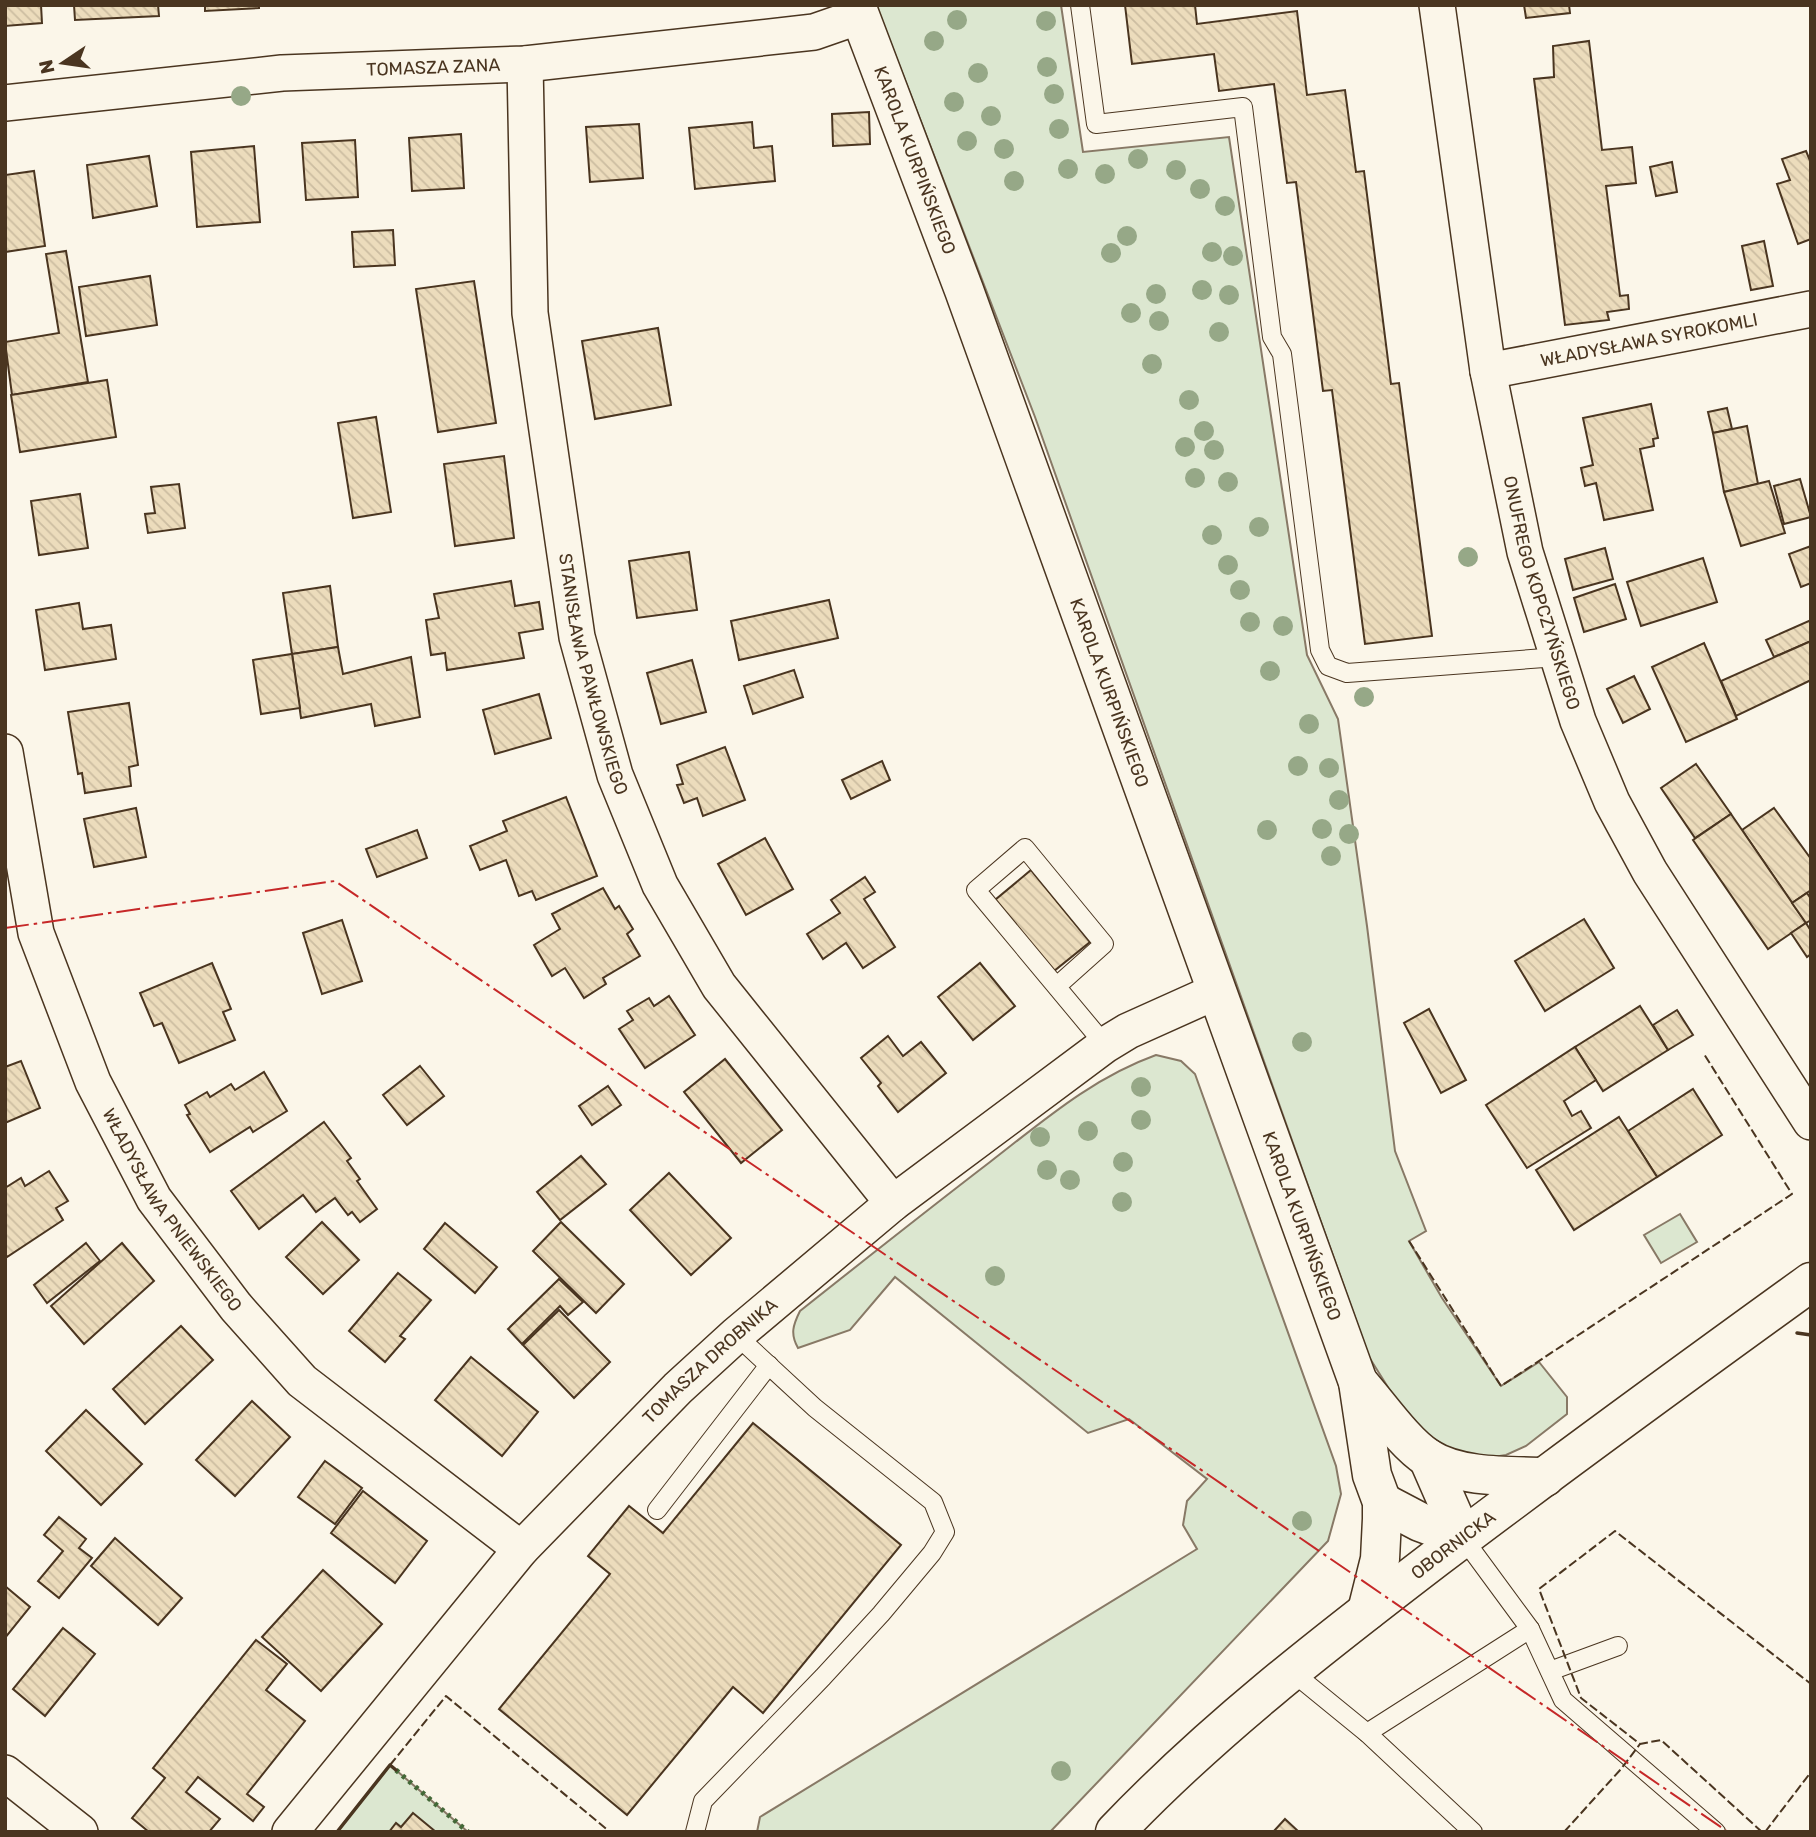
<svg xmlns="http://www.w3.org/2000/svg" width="1816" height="1837" font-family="Rubik,sans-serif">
<defs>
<pattern id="building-back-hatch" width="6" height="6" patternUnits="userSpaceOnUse" patternTransform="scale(1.75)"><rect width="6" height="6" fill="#ecdcbc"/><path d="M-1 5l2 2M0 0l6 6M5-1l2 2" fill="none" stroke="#ccbda1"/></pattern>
</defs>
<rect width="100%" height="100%" fill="#fbf6e9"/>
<g fill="#dce7d0" stroke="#887966" stroke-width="2">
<path d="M 876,5 L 1061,5 L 1083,152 L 1229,137 L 1307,655 L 1338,719 L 1367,926 L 1395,1151 L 1426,1231 L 1409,1241 L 1442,1298 L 1501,1386 L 1539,1362 L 1567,1397 L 1567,1414 L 1526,1446 L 1506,1455 L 1487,1458 L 1449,1449 L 1426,1433 L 1396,1400 L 1369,1357 L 1035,417 Z"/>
<path d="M 1156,1055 L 1181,1061 L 1195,1074 L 1336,1466 L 1341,1494 L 1328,1541 L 1050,1832 L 757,1832 L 760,1817 L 1197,1549 L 1183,1525 L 1187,1501 L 1207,1479 L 1129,1419 L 1088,1433 L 895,1277 L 850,1330 L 798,1348 C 790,1334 793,1325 800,1311 C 863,1261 926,1211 990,1162 C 1043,1121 1092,1078 1156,1055 Z"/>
<path d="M 1680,1214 L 1697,1242 L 1661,1263 L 1644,1235 Z"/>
<path d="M 390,1765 L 468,1832 L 337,1832 Z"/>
</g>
<g fill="url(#building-back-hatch)" stroke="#4a3520" stroke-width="2">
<path d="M 5,5 L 41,5 L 42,23 L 5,26 Z"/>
<path d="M 74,5 L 158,5 L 159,16 L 75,20 Z"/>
<path d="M 205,5 L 259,5 L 259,8 L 205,11 Z"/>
<path d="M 1125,5 L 1195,5 L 1197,24 L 1297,11 L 1307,95 L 1345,90 L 1356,172 L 1364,171 L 1391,384 L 1399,383 L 1432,636 L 1365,644 L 1332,390 L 1323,391 L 1296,182 L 1287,183 L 1274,84 L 1219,91 L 1214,54 L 1132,64 Z"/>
<path d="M 1524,5 L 1569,5 L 1570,13 L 1526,18 Z"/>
<path d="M 1589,41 L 1602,150 L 1632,147 L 1636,183 L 1606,186 L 1620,296 L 1628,295 L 1629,309 L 1607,312 L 1609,320 L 1565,325 L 1534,79 L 1554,77 L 1553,46 Z"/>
<path d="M 869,112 L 870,144 L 833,146 L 832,114 Z"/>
<path d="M 752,122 L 754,148 L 772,146 L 775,181 L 695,189 L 689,128 Z"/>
<path d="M 639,124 L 643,178 L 590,182 L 586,127 Z"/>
<path d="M 461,134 L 464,188 L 412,191 L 409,138 Z"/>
<path d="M 355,140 L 358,197 L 306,200 L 302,143 Z"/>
<path d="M 254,146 L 260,222 L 197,227 L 191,152 Z"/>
<path d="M 1806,151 L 1811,163 L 1811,239 L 1798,244 L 1777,184 L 1790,180 L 1782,159 Z"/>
<path d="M 149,156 L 157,206 L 93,218 L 87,165 Z"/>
<path d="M 1672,162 L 1677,192 L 1656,196 L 1650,167 Z"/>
<path d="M 34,171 L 45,246 L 5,252 L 5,175 Z"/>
<path d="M 393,230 L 395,265 L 354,267 L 352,232 Z"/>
<path d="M 1764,241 L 1773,286 L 1751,290 L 1742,246 Z"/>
<path d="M 66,251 L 88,382 L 12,395 L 5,342 L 59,333 L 46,254 Z"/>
<path d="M 150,276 L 157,325 L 86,336 L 79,287 Z"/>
<path d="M 474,281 L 496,423 L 438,432 L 416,289 Z"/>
<path d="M 658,328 L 671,405 L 595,419 L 582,341 Z"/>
<path d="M 107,380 L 116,437 L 20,452 L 11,395 Z"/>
<path d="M 1651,404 L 1658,438 L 1653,439 L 1654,446 L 1640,449 L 1653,510 L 1604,520 L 1596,483 L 1585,486 L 1581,468 L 1593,465 L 1583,418 Z"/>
<path d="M 1727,408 L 1732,429 L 1713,433 L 1708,412 Z"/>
<path d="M 376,417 L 391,512 L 353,518 L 338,423 Z"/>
<path d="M 1747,426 L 1758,484 L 1724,492 L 1713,433 Z"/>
<path d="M 504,456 L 514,538 L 455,546 L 444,464 Z"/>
<path d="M 1800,479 L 1811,517 L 1784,524 L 1774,486 Z"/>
<path d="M 1769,481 L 1785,533 L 1741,546 L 1724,492 Z"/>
<path d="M 179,484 L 185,528 L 148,533 L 145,514 L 155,513 L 151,487 Z"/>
<path d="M 80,494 L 88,548 L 39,555 L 31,501 Z"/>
<path d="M 1811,546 L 1811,583 L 1801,587 L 1789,554 Z"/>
<path d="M 1605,548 L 1613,579 L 1573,590 L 1565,559 Z"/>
<path d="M 689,552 L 697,610 L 637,618 L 629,561 Z"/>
<path d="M 1703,558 L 1717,602 L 1641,626 L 1627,582 Z"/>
<path d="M 511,581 L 515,606 L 539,602 L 543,629 L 519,633 L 524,658 L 447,670 L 445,653 L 431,655 L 426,620 L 439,618 L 434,594 Z"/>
<path d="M 1615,584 L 1626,619 L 1584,632 L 1574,598 Z"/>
<path d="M 330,586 L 338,647 L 292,654 L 283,593 Z"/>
<path d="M 829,600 L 838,638 L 739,660 L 731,621 Z"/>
<path d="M 79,603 L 83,629 L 111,625 L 116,659 L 45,670 L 36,610 Z"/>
<path d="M 1811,620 L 1811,641 L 1774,657 L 1766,640 Z"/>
<path d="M 1811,641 L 1811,680 L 1736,716 L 1721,681 Z"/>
<path d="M 1704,643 L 1737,719 L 1686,742 L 1652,667 Z"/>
<path d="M 338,647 L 343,674 L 411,657 L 420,717 L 375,726 L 371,704 L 301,718 L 292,654 Z"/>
<path d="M 292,654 L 300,708 L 261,714 L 253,660 Z"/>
<path d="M 692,660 L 706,712 L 661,724 L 647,673 Z"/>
<path d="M 794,670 L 803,697 L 753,714 L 744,686 Z"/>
<path d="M 1634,676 L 1650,709 L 1623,723 L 1607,689 Z"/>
<path d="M 539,694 L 551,738 L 495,754 L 483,710 Z"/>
<path d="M 129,703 L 138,765 L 129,767 L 131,786 L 85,793 L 82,773 L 78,774 L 68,712 Z"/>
<path d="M 725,747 L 745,800 L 703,816 L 697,798 L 684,803 L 677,785 L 683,784 L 677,765 Z"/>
<path d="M 882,761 L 890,780 L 851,799 L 842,780 Z"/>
<path d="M 1696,764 L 1731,814 L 1695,838 L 1661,788 Z"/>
<path d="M 566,797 L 597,876 L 536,900 L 532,891 L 519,896 L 506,860 L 480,870 L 470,846 L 507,831 L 503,821 Z"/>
<path d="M 136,808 L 146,857 L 94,867 L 84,819 Z"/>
<path d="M 1774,808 L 1811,859 L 1811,890 L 1792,903 L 1742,830 Z"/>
<path d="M 1731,814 L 1806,923 L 1768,949 L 1693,840 Z"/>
<path d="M 417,830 L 427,858 L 377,877 L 366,849 Z"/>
<path d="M 765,838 L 793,889 L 746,915 L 718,864 Z"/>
<path d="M 1031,870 L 1090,942 L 1054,971 L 995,900 Z"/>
<path d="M 865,877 L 875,892 L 864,899 L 895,947 L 863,968 L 846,943 L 823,959 L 807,934 L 840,913 L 831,900 Z"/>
<path d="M 603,888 L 615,909 L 619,906 L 633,929 L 627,934 L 640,956 L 603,978 L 606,984 L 584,998 L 565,968 L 552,976 L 534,945 L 560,929 L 552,914 Z"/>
<path d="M 1807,893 L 1811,899 L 1811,920 L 1806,923 L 1792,903 Z"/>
<path d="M 1584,919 L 1614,968 L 1545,1011 L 1515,961 Z"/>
<path d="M 342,920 L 362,981 L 322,994 L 303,933 Z"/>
<path d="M 1806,923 L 1811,931 L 1811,954 L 1807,957 L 1791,933 Z"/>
<path d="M 212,963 L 231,1009 L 223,1012 L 235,1040 L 179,1063 L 162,1023 L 154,1026 L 140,993 Z"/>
<path d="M 980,963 L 1015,1006 L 973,1040 L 938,997 Z"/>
<path d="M 669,996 L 695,1035 L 645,1068 L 619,1029 L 633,1020 L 627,1011 L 649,998 L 654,1006 Z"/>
<path d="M 1640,1006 L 1668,1050 L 1603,1091 L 1575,1047 Z"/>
<path d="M 1429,1009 L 1466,1080 L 1441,1093 L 1404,1023 Z"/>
<path d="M 1677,1010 L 1693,1035 L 1668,1050 L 1653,1025 Z"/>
<path d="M 888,1036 L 903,1056 L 921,1042 L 946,1073 L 898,1112 L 878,1086 L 881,1083 L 861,1058 Z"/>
<path d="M 1575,1047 L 1596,1080 L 1564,1101 L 1572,1116 L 1581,1111 L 1591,1128 L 1527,1168 L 1486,1105 Z"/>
<path d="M 725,1059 L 782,1130 L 741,1163 L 684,1092 Z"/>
<path d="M 21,1061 L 40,1108 L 5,1123 L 5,1067 Z"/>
<path d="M 420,1066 L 444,1096 L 407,1125 L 383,1095 Z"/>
<path d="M 264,1072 L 287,1111 L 253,1132 L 250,1127 L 210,1152 L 187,1115 L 190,1114 L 185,1105 L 207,1092 L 210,1097 L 231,1084 L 235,1090 Z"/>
<path d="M 608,1086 L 621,1105 L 592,1125 L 579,1106 Z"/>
<path d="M 1693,1089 L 1722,1135 L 1657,1177 L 1628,1131 Z"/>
<path d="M 1619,1117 L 1657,1177 L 1574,1230 L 1536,1170 Z"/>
<path d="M 324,1122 L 351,1158 L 347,1161 L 360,1179 L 357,1181 L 377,1209 L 360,1222 L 352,1212 L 348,1215 L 335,1198 L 316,1212 L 303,1195 L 259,1229 L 231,1191 Z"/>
<path d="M 581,1156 L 606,1184 L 560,1220 L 537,1192 Z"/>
<path d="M 49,1171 L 68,1201 L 56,1208 L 63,1220 L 7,1257 L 5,1253 L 5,1188 L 21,1178 L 25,1186 Z"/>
<path d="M 669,1173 L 731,1238 L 691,1275 L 630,1210 Z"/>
<path d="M 322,1222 L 359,1260 L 323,1294 L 286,1257 Z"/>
<path d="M 561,1222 L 624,1284 L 596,1313 L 533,1251 Z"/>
<path d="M 445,1223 L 497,1267 L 475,1293 L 424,1249 Z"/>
<path d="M 86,1243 L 100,1261 L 47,1303 L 34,1285 Z"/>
<path d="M 122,1243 L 154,1281 L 84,1344 L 51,1306 Z"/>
<path d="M 398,1273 L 431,1300 L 400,1336 L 405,1339 L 385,1362 L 349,1331 Z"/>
<path d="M 559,1279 L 583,1302 L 568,1315 L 560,1306 L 522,1344 L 508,1329 Z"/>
<path d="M 559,1310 L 610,1362 L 574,1398 L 523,1345 Z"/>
<path d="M 181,1326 L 213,1360 L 145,1424 L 113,1389 Z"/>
<path d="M 471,1357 L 538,1412 L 502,1456 L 435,1400 Z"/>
<path d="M 252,1401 L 290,1437 L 235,1496 L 196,1460 Z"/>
<path d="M 86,1410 L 142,1464 L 101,1505 L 46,1451 Z"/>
<path d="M 753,1423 L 901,1545 L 763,1713 L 733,1687 L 627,1815 L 499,1709 L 610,1574 L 588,1556 L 629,1506 L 663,1533 Z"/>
<path d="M 325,1461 L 362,1488 L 335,1524 L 298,1497 Z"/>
<path d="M 363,1491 L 427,1541 L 395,1583 L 331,1533 Z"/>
<path d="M 59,1517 L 86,1539 L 79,1548 L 92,1558 L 59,1598 L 38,1581 L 63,1551 L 44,1535 Z"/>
<path d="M 115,1538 L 182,1598 L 158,1625 L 91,1566 Z"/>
<path d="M 323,1570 L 382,1624 L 321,1691 L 262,1637 Z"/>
<path d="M 5,1586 L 30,1607 L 5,1638 Z"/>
<path d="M 63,1628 L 95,1654 L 45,1716 L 13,1689 Z"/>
<path d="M 256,1640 L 287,1664 L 266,1690 L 305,1721 L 247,1794 L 264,1807 L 253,1821 L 198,1777 L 186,1792 L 220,1819 L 209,1832 L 149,1832 L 132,1818 L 165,1778 L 153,1768 Z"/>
<path d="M 413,1813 L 436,1832 L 389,1832 L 396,1823 L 401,1827 Z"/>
<path d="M 1285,1819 L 1299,1832 L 1273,1832 Z"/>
</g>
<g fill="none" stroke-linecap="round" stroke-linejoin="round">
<defs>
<g id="service">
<path d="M 1080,5 L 1096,124 L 1243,107 L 1272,337 L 1282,354 L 1320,650 L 1328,666 L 1347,673 L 1558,657"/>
<path d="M 1057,986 L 1104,944 L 1025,848 L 976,890 L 1105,1045"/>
<path d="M 657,1510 L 769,1365"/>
<path d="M 1463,1538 L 1530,1629 L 1563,1700 L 1716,1832"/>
<path d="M 1291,1671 L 1367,1733 L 1473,1832"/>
<path d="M 1550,1671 L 1618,1646"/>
<path d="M 1367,1733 L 1530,1629"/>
<path d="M 695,1832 L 703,1801 L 823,1677 L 881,1614 L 932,1553 L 945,1532 L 933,1502 L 815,1408 L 736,1335"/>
</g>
<g id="minor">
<path id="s1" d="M 1437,5 L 1488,371 L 1525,552 L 1578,721 L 1612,802 L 1650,872 L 1811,1122"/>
<path id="s2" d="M 525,64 L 530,313 L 577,637 L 615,775 L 660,885 L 719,986 L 893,1203"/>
<path id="s3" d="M 5,103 L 282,73 L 525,64 L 814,32 L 860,16"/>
<path id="s4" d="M 1488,371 L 1811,309"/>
<path id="s5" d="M 5,752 L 36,933 L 93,1082 L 154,1199 L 236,1307 L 302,1381 L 521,1549"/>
<path d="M 5,1773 L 80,1832"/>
<path id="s6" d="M 290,1832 L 521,1549 L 678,1388 L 736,1335 L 893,1203 L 1105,1045 L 1128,1031 L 1217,991"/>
</g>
<g id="tertiary">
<path id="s7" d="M 856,5 L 964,290 L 1358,1382 L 1372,1475 L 1382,1502 L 1382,1519 L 1380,1559 L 1367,1611"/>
<path d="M 1358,1382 C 1377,1403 1404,1443 1428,1458 C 1459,1478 1509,1476 1545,1477"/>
<path d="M 1428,1458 L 1463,1538"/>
<path d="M 1382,1502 L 1420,1522 L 1463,1538"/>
</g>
<g id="secondary">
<path id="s8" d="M 1115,1832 C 1212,1730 1325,1643 1436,1558 C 1560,1464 1685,1373 1811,1282"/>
</g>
</defs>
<use href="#service" stroke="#4a3520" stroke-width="20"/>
<use href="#minor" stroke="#4a3520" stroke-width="38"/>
<use href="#tertiary" stroke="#4a3520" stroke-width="41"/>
<use href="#secondary" stroke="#4a3520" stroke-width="41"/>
<use href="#service" stroke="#fbf6e9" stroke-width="18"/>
<use href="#minor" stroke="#fbf6e9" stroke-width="35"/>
<use href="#tertiary" stroke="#fbf6e9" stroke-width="38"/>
<use href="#secondary" stroke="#fbf6e9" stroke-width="38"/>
<path stroke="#436837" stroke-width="5" stroke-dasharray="3.5 5" stroke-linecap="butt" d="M 396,1770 L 468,1832"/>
<g stroke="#4a3520" stroke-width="2" stroke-dasharray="9 3.5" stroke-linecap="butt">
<path d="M 1409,1241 L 1501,1386 L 1792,1194 L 1704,1054"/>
<path d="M 390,1765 L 446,1696 L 610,1832"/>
<path d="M 1564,1832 L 1621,1769 L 1640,1744"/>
<path d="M 1762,1832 L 1661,1740 L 1640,1744 L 1581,1698 L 1539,1589 L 1615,1531 L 1811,1684"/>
<path d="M 1765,1832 L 1811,1772"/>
</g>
<g stroke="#4a3520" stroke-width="3.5">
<path d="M 1797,1333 L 1811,1335"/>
<path d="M 337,1832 L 390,1765 L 396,1770"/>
</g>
<path stroke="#c62828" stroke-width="2" stroke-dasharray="24 5 3.5 5" stroke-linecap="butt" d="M 5,928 L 335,881 L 1130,1421 L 1728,1832"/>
</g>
<g fill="#96a887">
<circle cx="957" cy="20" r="10"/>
<circle cx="1046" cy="21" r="10"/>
<circle cx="934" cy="41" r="10"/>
<circle cx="1047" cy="67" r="10"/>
<circle cx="978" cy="73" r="10"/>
<circle cx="1054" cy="94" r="10"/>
<circle cx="241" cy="96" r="10"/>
<circle cx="954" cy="102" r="10"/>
<circle cx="991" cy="116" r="10"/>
<circle cx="1059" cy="129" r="10"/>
<circle cx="967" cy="141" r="10"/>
<circle cx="1004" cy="149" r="10"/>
<circle cx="1138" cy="159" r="10"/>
<circle cx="1068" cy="169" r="10"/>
<circle cx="1176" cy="170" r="10"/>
<circle cx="1105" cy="174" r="10"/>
<circle cx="1014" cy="181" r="10"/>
<circle cx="1200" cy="189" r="10"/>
<circle cx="1225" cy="206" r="10"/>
<circle cx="1127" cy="236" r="10"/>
<circle cx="1212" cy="252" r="10"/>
<circle cx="1111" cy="253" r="10"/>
<circle cx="1233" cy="256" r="10"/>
<circle cx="1202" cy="290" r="10"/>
<circle cx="1156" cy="294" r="10"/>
<circle cx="1229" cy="295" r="10"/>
<circle cx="1131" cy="313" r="10"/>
<circle cx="1159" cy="321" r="10"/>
<circle cx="1219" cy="332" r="10"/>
<circle cx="1152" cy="364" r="10"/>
<circle cx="1189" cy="400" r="10"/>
<circle cx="1204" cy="431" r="10"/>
<circle cx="1185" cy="447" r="10"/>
<circle cx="1214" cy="450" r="10"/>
<circle cx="1195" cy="478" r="10"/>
<circle cx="1228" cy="482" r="10"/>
<circle cx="1259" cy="527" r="10"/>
<circle cx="1212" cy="535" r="10"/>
<circle cx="1468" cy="557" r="10"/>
<circle cx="1228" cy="565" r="10"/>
<circle cx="1240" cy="590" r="10"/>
<circle cx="1250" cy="622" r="10"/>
<circle cx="1283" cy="626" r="10"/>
<circle cx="1270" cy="671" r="10"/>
<circle cx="1364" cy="697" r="10"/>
<circle cx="1309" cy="724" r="10"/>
<circle cx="1298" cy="766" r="10"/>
<circle cx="1329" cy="768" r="10"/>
<circle cx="1339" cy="800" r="10"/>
<circle cx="1322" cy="829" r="10"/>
<circle cx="1267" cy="830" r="10"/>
<circle cx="1349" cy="834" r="10"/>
<circle cx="1331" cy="856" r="10"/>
<circle cx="1302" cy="1042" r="10"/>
<circle cx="1141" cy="1087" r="10"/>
<circle cx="1141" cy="1120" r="10"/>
<circle cx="1088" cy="1131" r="10"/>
<circle cx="1040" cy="1137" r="10"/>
<circle cx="1123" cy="1162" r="10"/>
<circle cx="1047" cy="1170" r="10"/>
<circle cx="1070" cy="1180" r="10"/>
<circle cx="1122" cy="1202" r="10"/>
<circle cx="995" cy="1276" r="10"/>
<circle cx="1302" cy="1521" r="10"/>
<circle cx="1061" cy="1771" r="10"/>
</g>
<g text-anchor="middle" stroke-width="5" stroke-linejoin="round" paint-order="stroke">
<g font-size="18" fill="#4a3520" stroke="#fbf6e9">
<text dy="6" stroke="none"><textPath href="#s3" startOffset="430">TOMASZA ZANA</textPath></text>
<text dy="6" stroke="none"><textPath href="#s7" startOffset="166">KAROLA KURPIŃSKIEGO</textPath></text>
<text dy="6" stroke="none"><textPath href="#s4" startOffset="164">WŁADYSŁAWA SYROKOMLI</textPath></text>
<text dy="6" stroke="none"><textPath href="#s1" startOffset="598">ONUFREGO KOPCZYŃSKIEGO</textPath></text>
<text dy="6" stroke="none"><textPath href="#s2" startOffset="616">STANISŁAWA PAWŁOWSKIEGO</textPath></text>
<text dy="6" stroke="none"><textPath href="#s7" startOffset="733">KAROLA KURPIŃSKIEGO</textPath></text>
<text dy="6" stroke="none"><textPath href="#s5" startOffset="494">WŁADYSŁAWA PNIEWSKIEGO</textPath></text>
<text dy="6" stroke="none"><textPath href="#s7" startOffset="1300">KAROLA KURPIŃSKIEGO</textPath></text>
<text dy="6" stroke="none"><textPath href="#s6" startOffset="632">TOMASZA DROBNIKA</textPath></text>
<text dy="6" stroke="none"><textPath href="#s8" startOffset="444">OBORNICKA</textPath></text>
</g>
</g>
<rect width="1816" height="1837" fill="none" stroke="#4a3520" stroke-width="14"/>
<g transform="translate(63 63) rotate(257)" stroke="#fbf6e9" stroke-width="5" paint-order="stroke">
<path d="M0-5L12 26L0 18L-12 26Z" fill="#4a3520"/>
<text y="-10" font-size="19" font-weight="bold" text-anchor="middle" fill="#4a3520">N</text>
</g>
</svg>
